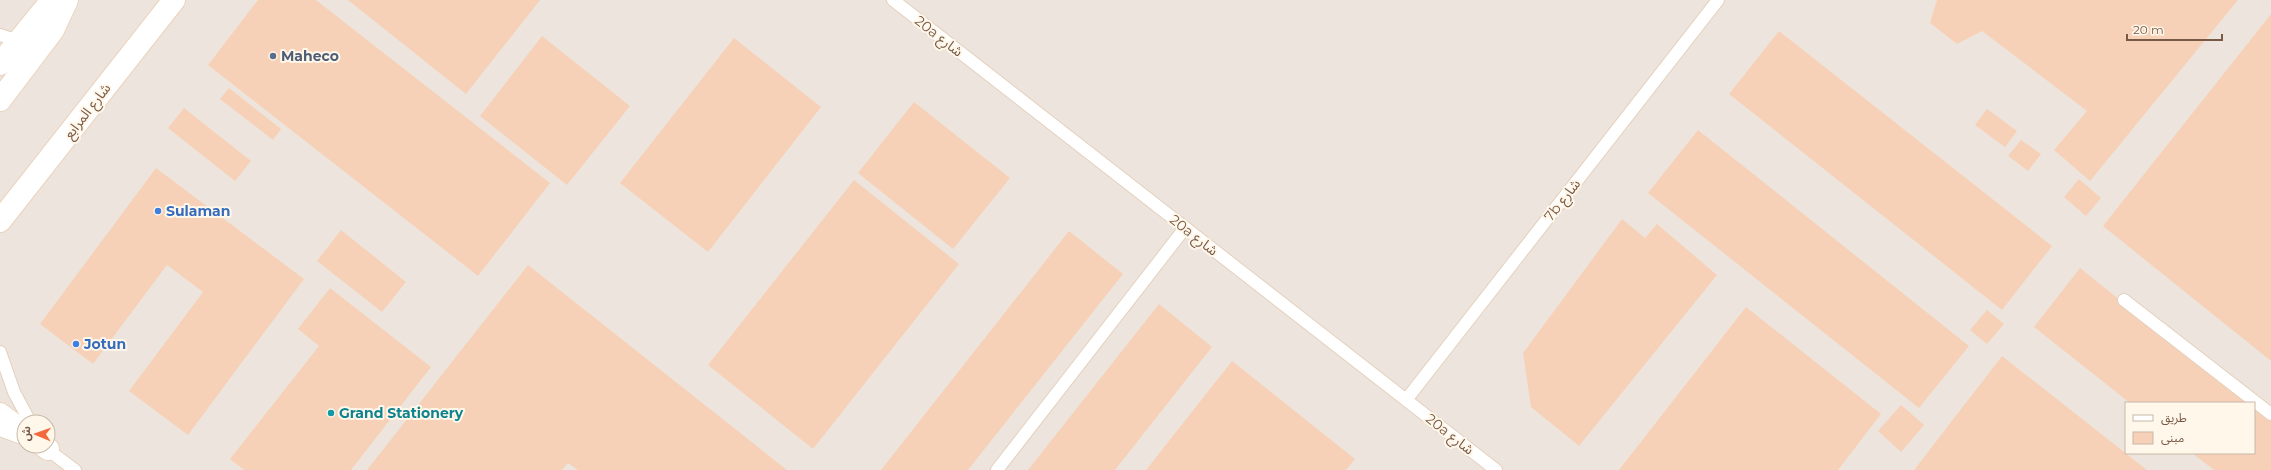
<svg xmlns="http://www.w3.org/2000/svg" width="2271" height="470" font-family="Montserrat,'Noto Sans Arabic',sans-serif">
<rect width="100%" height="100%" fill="#fef4e2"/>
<path fill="#ede5dd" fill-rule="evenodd" d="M 0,0 L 2271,0 L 2271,470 L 0,470 ZM 2126,403 L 2254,403 L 2254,453 L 2126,453 ZM 24,422 L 48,422 L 48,446 L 24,446 Z"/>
<g fill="#f6d1b7">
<path d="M 258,0 L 316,0 L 550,183 L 478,276 L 208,65 Z"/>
<path d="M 348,0 L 540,0 L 466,94 Z"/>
<path d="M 1937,0 L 2238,0 L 2090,181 L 2054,150 L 2087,111 L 1982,31 L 1957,44 L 1930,23 Z"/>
<path d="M 2271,14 L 2271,361 L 2103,226 Z"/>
<path d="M 1779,31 L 2052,246 L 2002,310 L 1729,94 Z"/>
<path d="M 542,36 L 630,106 L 567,185 L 480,116 Z"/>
<path d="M 734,38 L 821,107 L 708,252 L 620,183 Z"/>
<path d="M 229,88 L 281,129 L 273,140 L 220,99 Z"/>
<path d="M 914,102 L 1010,178 L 953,249 L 858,173 Z"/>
<path d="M 184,108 L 251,161 L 235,181 L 168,128 Z"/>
<path d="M 1987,109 L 2017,131 L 2005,147 L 1975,125 Z"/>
<path d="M 1698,130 L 1969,346 L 1919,408 L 1648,193 Z"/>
<path d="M 2021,140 L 2041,154 L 2028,171 L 2008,156 Z"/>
<path d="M 156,168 L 304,279 L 188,435 L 129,391 L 203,292 L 167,265 L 93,364 L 40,324 Z"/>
<path d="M 2079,179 L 2101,198 L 2086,216 L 2064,197 Z"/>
<path d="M 854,180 L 959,264 L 813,449 L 708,365 Z"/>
<path d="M 1622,219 L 1645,238 L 1657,224 L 1717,275 L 1579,446 L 1531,407 L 1523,353 Z"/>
<path d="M 341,230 L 406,282 L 382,312 L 317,261 Z"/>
<path d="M 1069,231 L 1123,274 L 968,470 L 881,470 Z"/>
<path d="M 528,265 L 787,470 L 578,470 L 568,463 L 562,470 L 367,470 Z"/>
<path d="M 2080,268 L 2248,403 L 2130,403 L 2034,327 Z"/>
<path d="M 330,288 L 431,367 L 351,470 L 244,470 L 230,459 L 319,346 L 298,329 Z"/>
<path d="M 1159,304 L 1212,347 L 1115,470 L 1028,470 Z"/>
<path d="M 1746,307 L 1881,414 L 1838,470 L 1619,470 Z"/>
<path d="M 1987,310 L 2004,324 L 1987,344 L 1970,330 Z"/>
<path d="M 2002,356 L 2147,470 L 1914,470 Z"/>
<path d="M 1232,361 L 1355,459 L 1346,470 L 1146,470 Z"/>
<path d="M 1901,405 L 1924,425 L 1901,452 L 1878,431 Z"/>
<path d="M 2254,407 L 2271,421 L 2271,470 L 2214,470 L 2192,453 L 2254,453 Z"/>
</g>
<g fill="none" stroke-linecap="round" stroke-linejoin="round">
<defs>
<g id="service">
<path d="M 893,0 L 1496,470"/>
<path d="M 0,35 L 18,41"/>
<path d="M 2124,300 L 2271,414"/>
<path d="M 0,352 L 14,392 L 30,422"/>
<path d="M 1406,400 L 1718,0"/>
<path d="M 0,430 L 19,437"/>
<path d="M 44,447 L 75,470"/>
<path d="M 997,470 L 1185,228"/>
</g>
<g id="secondary">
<path d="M 0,64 L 52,0"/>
<path d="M 0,100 L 53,30 L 67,0"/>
<path d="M 0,221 L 174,0"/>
<path d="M 0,414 L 24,432"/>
<path d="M 44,446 L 48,449"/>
</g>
</defs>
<use href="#service" stroke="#e3d0bd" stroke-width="14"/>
<use href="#secondary" stroke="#ebd3bc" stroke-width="24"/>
<use href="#service" stroke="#fff" stroke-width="12"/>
<use href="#secondary" stroke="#fff" stroke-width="22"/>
</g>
<circle fill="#5c6f8a" stroke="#fff7ea" stroke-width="1.5" cx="273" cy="56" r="4"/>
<g fill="#3f7fe0" stroke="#fff7ea" stroke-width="1.5">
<circle cx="158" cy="211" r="4"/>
<circle cx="76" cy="344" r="4"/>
</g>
<circle fill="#0f9aa8" stroke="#fff7ea" stroke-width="1.5" cx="331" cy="413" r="4"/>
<g text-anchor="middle" stroke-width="4" stroke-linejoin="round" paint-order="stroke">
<g font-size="14" fill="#785946" stroke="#fff7ea">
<text transform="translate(939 36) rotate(38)" y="5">20a شارع</text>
<text transform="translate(87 111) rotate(-52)" y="5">شارع المرابع</text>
<text transform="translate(1562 200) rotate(-52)" y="5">7b شارع</text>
<text transform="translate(1194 235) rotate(38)" y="5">20a شارع</text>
<text transform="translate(1450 434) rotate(38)" y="5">20a شارع</text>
</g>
<g font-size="14" font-weight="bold" fill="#4e5e75" stroke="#fff7ea" text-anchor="start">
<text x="281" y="61">Maheco</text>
</g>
<g font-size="14" font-weight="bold" fill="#366cbe" stroke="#fff7ea" text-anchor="start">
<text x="166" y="216">Sulaman</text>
<text x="84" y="349">Jotun</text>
</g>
<g font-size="14" font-weight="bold" fill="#0d838f" stroke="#fff7ea" text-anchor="start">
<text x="339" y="418">Grand Stationery</text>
</g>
</g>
<rect x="2125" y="402" width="130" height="52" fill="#fff7ea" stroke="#c9b8a8"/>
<rect x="2133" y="415" width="20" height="6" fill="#ffffff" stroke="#c9b8a8"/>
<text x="2161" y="422" font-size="12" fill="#785946">طريق</text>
<rect x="2133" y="432" width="20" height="12" fill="#f6d1b7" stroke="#c9b8a8"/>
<text x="2161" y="442" font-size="12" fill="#785946">مبنى</text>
<g transform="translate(36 434) rotate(272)"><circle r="19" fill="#fff7ea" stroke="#c9b8a8"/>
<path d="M0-3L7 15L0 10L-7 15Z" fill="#f4683b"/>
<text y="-6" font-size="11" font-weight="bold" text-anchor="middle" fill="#785946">ش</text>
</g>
<path d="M2127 34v6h95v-6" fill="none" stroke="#785946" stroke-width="2"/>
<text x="2133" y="34" font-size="12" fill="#785946" stroke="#fff7ea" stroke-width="3" paint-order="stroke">20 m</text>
</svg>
